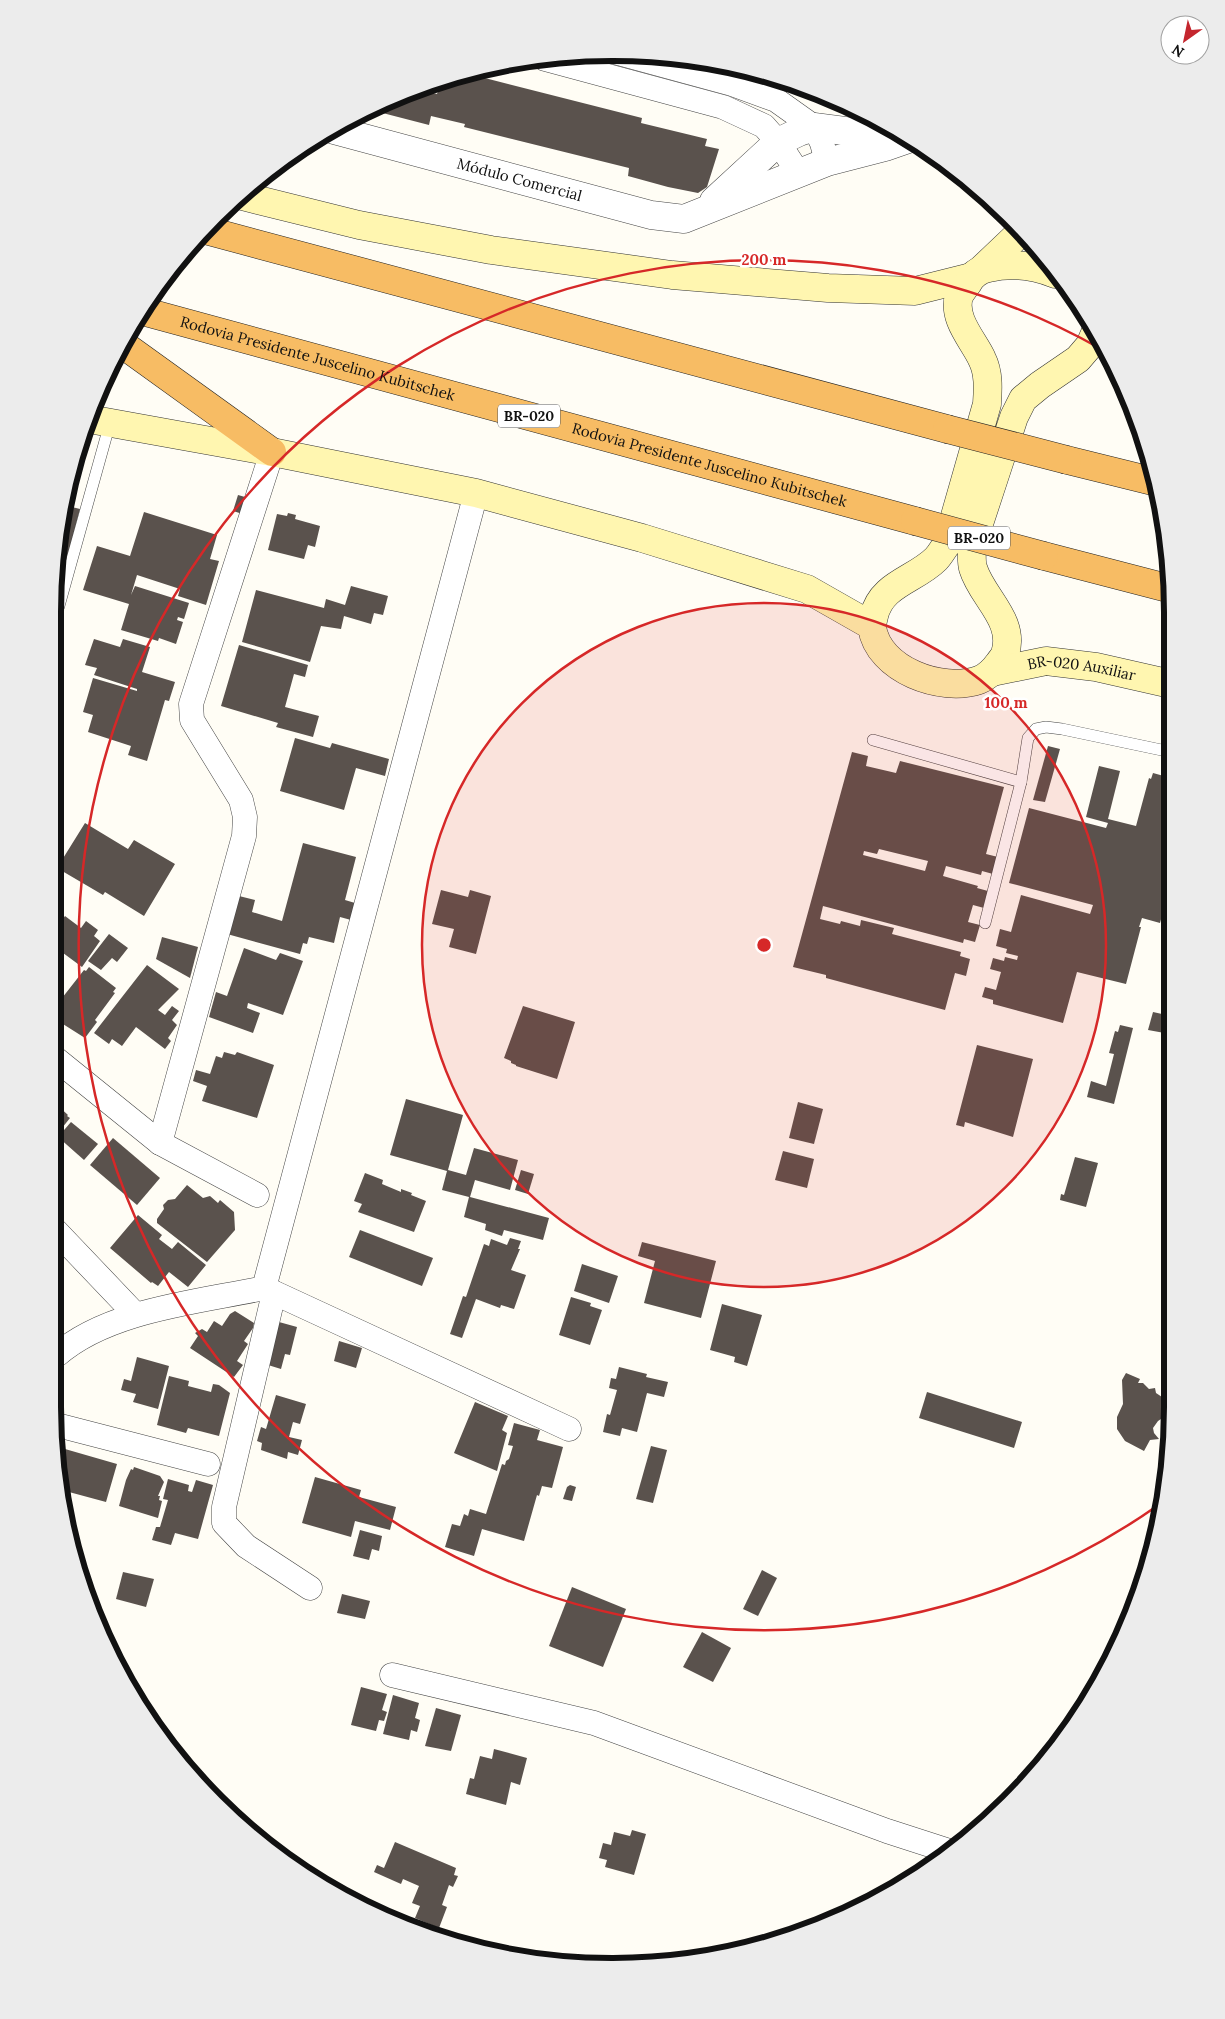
<svg xmlns="http://www.w3.org/2000/svg" width="1225" height="2019" font-family="Lora,serif">
<rect width="100%" height="100%" fill="#fffdf5"/>
<g fill="#5a524d" fill-rule="evenodd">
<path d="M 474,72 L 478,73 L 477,76 L 642,118 L 641,123 L 707,139 L 705,146 L 719,149 L 707,187 L 698,193 L 668,187 L 628,176 L 629,168 L 464,127 L 465,124 L 431,116 L 429,125 L 371,110 L 398,95 L 431,85 L 429,92 L 437,94 L 441,82 Z"/>
<path d="M 238,495 L 252,499 L 246,515 L 233,511 Z"/>
<path d="M 68,506 L 80,509 L 54,608 L 54,576 Z"/>
<path d="M 144,512 L 217,535 L 210,559 L 219,561 L 206,605 L 178,596 L 180,589 L 137,575 L 131,595 L 135,586 L 189,603 L 184,619 L 178,617 L 177,620 L 183,622 L 176,644 L 159,638 L 158,641 L 121,630 L 129,604 L 83,590 L 97,546 L 130,556 Z"/>
<path d="M 288,513 L 296,515 L 295,519 L 320,526 L 315,547 L 308,545 L 304,559 L 268,550 L 277,514 L 287,516 Z"/>
<path d="M 351,586 L 388,596 L 383,615 L 374,613 L 371,624 L 344,616 L 341,629 L 321,626 L 310,662 L 242,642 L 256,590 L 324,608 L 326,599 L 345,605 Z"/>
<path d="M 94,639 L 120,647 L 123,639 L 150,647 L 142,672 L 175,682 L 169,701 L 165,700 L 147,761 L 128,755 L 131,746 L 88,732 L 93,715 L 83,712 L 93,678 L 137,691 L 137,689 L 94,675 L 97,668 L 85,665 Z"/>
<path d="M 239,645 L 308,665 L 305,677 L 294,674 L 285,707 L 319,716 L 313,737 L 276,727 L 278,723 L 221,706 Z"/>
<path d="M 295,738 L 330,748 L 332,743 L 389,759 L 385,776 L 356,768 L 344,810 L 280,791 Z"/>
<path d="M 1048,746 L 1060,749 L 1045,802 L 1033,800 Z"/>
<path d="M 852,752 L 868,756 L 866,766 L 896,773 L 900,761 L 1004,787 L 986,854 L 998,857 L 993,874 L 982,871 L 981,875 L 946,866 L 943,876 L 978,886 L 977,888 L 988,891 L 984,908 L 973,905 L 968,922 L 980,925 L 975,942 L 964,939 L 963,943 L 823,906 L 820,919 L 840,924 L 841,921 L 860,926 L 861,920 L 894,928 L 892,934 L 961,952 L 960,956 L 970,959 L 966,976 L 955,973 L 945,1010 L 826,978 L 826,975 L 793,967 ZM 879,849 L 928,861 L 925,871 L 863,855 L 864,851 L 877,854 Z"/>
<path d="M 1099,766 L 1120,771 L 1108,819 L 1136,826 L 1149,778 L 1151,779 L 1153,773 L 1171,778 L 1171,812 L 1163,842 L 1171,844 L 1171,906 L 1165,905 L 1160,923 L 1142,918 L 1139,927 L 1141,927 L 1126,984 L 1077,972 L 1063,1023 L 993,1004 L 993,1000 L 982,997 L 985,987 L 996,990 L 1001,972 L 990,969 L 993,958 L 1004,961 L 1005,957 L 1017,960 L 1018,956 L 1006,953 L 1007,949 L 996,946 L 1000,929 L 1011,932 L 1021,895 L 1090,914 L 1093,905 L 1009,883 L 1029,808 L 1106,828 L 1108,823 L 1086,817 Z"/>
<path d="M 85,823 L 128,849 L 134,840 L 175,864 L 144,916 L 105,892 L 103,895 L 57,868 Z"/>
<path d="M 303,843 L 356,857 L 345,900 L 355,903 L 351,920 L 340,917 L 334,943 L 309,937 L 307,944 L 303,943 L 300,954 L 227,934 L 239,896 L 255,900 L 252,912 L 282,921 Z"/>
<path d="M 441,890 L 468,897 L 470,890 L 491,896 L 476,954 L 449,947 L 454,929 L 432,924 Z"/>
<path d="M 65,916 L 81,928 L 86,921 L 98,930 L 94,936 L 100,941 L 82,967 L 55,947 L 55,929 Z"/>
<path d="M 109,934 L 128,948 L 117,962 L 112,958 L 101,970 L 88,961 Z"/>
<path d="M 162,937 L 198,947 L 190,978 L 156,959 Z"/>
<path d="M 244,948 L 276,960 L 280,953 L 303,961 L 283,1015 L 248,1003 L 247,1008 L 260,1013 L 253,1033 L 209,1017 L 216,992 L 227,996 Z"/>
<path d="M 147,965 L 179,989 L 158,1010 L 165,1015 L 172,1006 L 179,1011 L 172,1020 L 177,1025 L 168,1038 L 171,1041 L 165,1049 L 136,1027 L 122,1046 L 112,1039 L 109,1044 L 94,1033 Z"/>
<path d="M 89,967 L 116,988 L 113,992 L 115,993 L 95,1020 L 97,1022 L 85,1038 L 55,1019 L 55,1007 L 84,970 L 86,971 Z"/>
<path d="M 523,1006 L 575,1022 L 557,1079 L 516,1066 L 516,1065 L 511,1063 L 511,1061 L 504,1058 Z"/>
<path d="M 1153,1012 L 1171,1016 L 1170,1034 L 1148,1030 Z"/>
<path d="M 1120,1025 L 1133,1028 L 1114,1104 L 1087,1097 L 1091,1081 L 1106,1086 L 1114,1054 L 1109,1053 L 1115,1031 L 1118,1032 Z"/>
<path d="M 977,1045 L 1033,1059 L 1013,1137 L 965,1122 L 964,1127 L 956,1125 Z"/>
<path d="M 224,1052 L 235,1055 L 237,1052 L 274,1065 L 257,1118 L 202,1101 L 207,1086 L 193,1081 L 196,1070 L 210,1074 L 216,1056 L 222,1058 Z"/>
<path d="M 406,1099 L 463,1115 L 448,1170 L 466,1175 L 474,1148 L 518,1160 L 510,1190 L 475,1180 L 470,1197 L 549,1218 L 543,1240 L 504,1230 L 502,1236 L 485,1230 L 486,1224 L 464,1217 L 469,1197 L 442,1190 L 447,1171 L 390,1155 Z"/>
<path d="M 798,1102 L 823,1109 L 814,1144 L 789,1138 Z"/>
<path d="M 56,1104 L 68,1115 L 67,1116 L 70,1118 L 62,1128 L 59,1126 L 56,1129 Z"/>
<path d="M 71,1122 L 98,1144 L 84,1160 L 58,1137 Z"/>
<path d="M 113,1138 L 160,1178 L 137,1205 L 90,1165 Z"/>
<path d="M 783,1151 L 814,1159 L 807,1188 L 775,1180 Z"/>
<path d="M 1075,1157 L 1098,1163 L 1086,1207 L 1060,1200 L 1061,1194 L 1064,1195 Z"/>
<path d="M 521,1170 L 534,1174 L 528,1194 L 515,1190 Z"/>
<path d="M 365,1173 L 383,1180 L 382,1184 L 401,1192 L 401,1189 L 412,1193 L 411,1195 L 426,1201 L 414,1232 L 358,1212 L 362,1204 L 354,1201 Z"/>
<path d="M 187,1185 L 203,1198 L 210,1196 L 218,1203 L 220,1200 L 234,1212 L 235,1230 L 207,1262 L 157,1223 L 157,1219 L 164,1209 L 163,1205 L 168,1200 L 175,1199 Z"/>
<path d="M 138,1215 L 162,1235 L 159,1239 L 172,1249 L 178,1242 L 206,1265 L 188,1287 L 169,1272 L 158,1286 L 152,1282 L 151,1283 L 110,1248 Z"/>
<path d="M 360,1230 L 433,1258 L 422,1286 L 349,1257 Z"/>
<path d="M 510,1238 L 521,1241 L 518,1249 L 520,1249 L 511,1270 L 526,1275 L 514,1309 L 501,1305 L 500,1308 L 476,1299 L 462,1338 L 450,1334 L 463,1296 L 466,1297 L 484,1244 L 489,1246 L 491,1239 L 507,1245 Z"/>
<path d="M 642,1242 L 716,1261 L 701,1318 L 644,1303 L 655,1261 L 638,1256 Z"/>
<path d="M 582,1264 L 618,1276 L 609,1303 L 574,1291 Z"/>
<path d="M 571,1297 L 591,1303 L 590,1306 L 602,1310 L 590,1345 L 559,1335 Z"/>
<path d="M 722,1304 L 762,1315 L 747,1366 L 734,1362 L 735,1357 L 710,1350 Z"/>
<path d="M 235,1311 L 254,1323 L 253,1328 L 244,1341 L 248,1344 L 237,1361 L 243,1365 L 234,1377 L 190,1348 L 198,1336 L 195,1333 L 202,1329 L 207,1332 L 214,1321 L 222,1326 L 230,1314 Z"/>
<path d="M 279,1322 L 297,1327 L 290,1355 L 285,1354 L 281,1369 L 268,1365 Z"/>
<path d="M 339,1341 L 362,1348 L 356,1368 L 334,1361 Z"/>
<path d="M 137,1357 L 169,1366 L 158,1409 L 133,1402 L 136,1394 L 121,1390 L 124,1379 L 131,1381 Z"/>
<path d="M 619,1367 L 647,1374 L 646,1377 L 668,1382 L 664,1397 L 647,1393 L 637,1432 L 622,1428 L 620,1436 L 603,1432 L 607,1414 L 610,1415 L 617,1390 L 609,1388 L 611,1378 L 616,1379 Z"/>
<path d="M 1126,1373 L 1140,1379 L 1138,1383 L 1143,1383 L 1149,1389 L 1155,1388 L 1156,1393 L 1162,1397 L 1163,1410 L 1167,1415 L 1158,1421 L 1153,1428 L 1154,1433 L 1159,1439 L 1150,1440 L 1144,1451 L 1125,1441 L 1117,1429 L 1117,1417 L 1123,1404 L 1122,1380 Z"/>
<path d="M 169,1376 L 189,1381 L 188,1386 L 211,1392 L 213,1384 L 219,1385 L 230,1393 L 219,1436 L 188,1428 L 186,1433 L 157,1425 Z"/>
<path d="M 927,1392 L 1022,1422 L 1014,1448 L 919,1418 Z"/>
<path d="M 276,1395 L 306,1404 L 300,1424 L 293,1422 L 289,1437 L 302,1440 L 298,1455 L 288,1452 L 287,1459 L 261,1450 L 262,1443 L 257,1441 L 261,1427 L 266,1429 Z"/>
<path d="M 475,1402 L 508,1416 L 502,1430 L 507,1433 L 497,1471 L 454,1453 Z"/>
<path d="M 514,1423 L 540,1430 L 537,1440 L 563,1447 L 552,1488 L 542,1486 L 539,1496 L 537,1495 L 524,1541 L 482,1529 L 474,1556 L 445,1547 L 452,1524 L 460,1526 L 464,1514 L 468,1516 L 470,1509 L 486,1514 L 502,1464 L 505,1465 L 506,1461 L 509,1459 L 513,1446 L 508,1445 Z"/>
<path d="M 651,1446 L 667,1450 L 653,1503 L 636,1499 Z"/>
<path d="M 65,1449 L 117,1464 L 106,1502 L 69,1492 L 64,1509 L 57,1480 L 57,1458 L 62,1460 Z"/>
<path d="M 134,1467 L 160,1476 L 164,1482 L 158,1496 L 160,1496 L 159,1500 L 162,1501 L 158,1518 L 119,1506 L 126,1480 L 131,1469 L 133,1470 Z"/>
<path d="M 315,1477 L 361,1490 L 359,1497 L 396,1507 L 390,1530 L 355,1521 L 351,1537 L 302,1523 Z"/>
<path d="M 168,1479 L 189,1485 L 188,1491 L 192,1492 L 196,1480 L 213,1485 L 198,1539 L 175,1533 L 171,1545 L 152,1540 L 156,1527 L 160,1527 L 168,1500 L 163,1499 Z"/>
<path d="M 570,1485 L 576,1487 L 572,1501 L 563,1499 L 567,1487 Z"/>
<path d="M 360,1530 L 382,1536 L 379,1551 L 372,1549 L 369,1560 L 353,1556 Z"/>
<path d="M 762,1570 L 777,1578 L 758,1616 L 743,1609 Z"/>
<path d="M 123,1572 L 154,1579 L 146,1607 L 116,1599 Z"/>
<path d="M 572,1587 L 626,1609 L 603,1667 L 549,1646 Z"/>
<path d="M 342,1594 L 370,1601 L 365,1619 L 337,1613 Z"/>
<path d="M 702,1632 L 731,1648 L 713,1682 L 683,1667 Z"/>
<path d="M 361,1687 L 387,1694 L 382,1710 L 387,1712 L 384,1721 L 379,1720 L 376,1731 L 351,1725 Z"/>
<path d="M 393,1695 L 419,1703 L 415,1718 L 420,1720 L 417,1732 L 411,1730 L 409,1740 L 383,1734 Z"/>
<path d="M 436,1708 L 461,1715 L 451,1751 L 425,1746 Z"/>
<path d="M 494,1749 L 527,1758 L 520,1785 L 511,1782 L 506,1805 L 466,1794 L 470,1778 L 474,1779 L 480,1756 L 492,1759 Z"/>
<path d="M 632,1830 L 646,1834 L 634,1875 L 605,1867 L 607,1860 L 599,1858 L 603,1843 L 611,1845 L 614,1832 L 630,1836 Z"/>
<path d="M 395,1842 L 456,1868 L 454,1875 L 458,1876 L 453,1887 L 449,1885 L 442,1905 L 447,1907 L 439,1928 L 415,1918 L 420,1906 L 412,1903 L 419,1886 L 403,1879 L 401,1884 L 374,1872 L 377,1865 L 384,1868 Z"/>
</g>
<g fill="none" stroke-linecap="round" stroke-linejoin="round">
<defs>
<g id="service">
<path d="M 54,613 L 59,606 L 110,423"/>
<path d="M 873,740 L 1021,782"/>
<path d="M 985,923 L 1021,782 L 1028,738 L 1036,729 L 1046,727 L 1062,729 L 1171,752"/>
</g>
<g id="minor">
<path d="M 618,53 L 732,84 L 776,100 L 814,127 L 822,143 L 827,162"/>
<path d="M 545,59 L 723,107 L 764,126 L 778,142 L 799,174"/>
<path d="M 56,1059 L 160,1143 L 257,1195"/>
<path d="M 160,1143 L 244,836 L 245,817 L 241,800 L 192,720 L 191,704 L 272,452"/>
<path d="M 56,1231 L 135,1314"/>
<path d="M 264,1288 L 569,1429"/>
<path d="M 274,1293 L 224,1507 L 224,1523 L 246,1546 L 310,1588"/>
<path d="M 57,1355 C 108,1310 198,1302 264,1288 L 476,493"/>
<path d="M 57,1425 L 208,1464"/>
<path d="M 392,1675 L 594,1723 L 887,1831 L 952,1852"/>
</g>
<g id="tertiary">
<path id="s1" d="M 334,130 L 651,215 L 684,219 L 827,162 L 885,147 L 908,139"/>
<path d="M 714,201 L 778,142 L 799,132 L 814,127 L 860,133 L 891,129"/>
</g>
<g id="secondary">
<path d="M 242,196 L 359,225 L 491,250 L 672,275 L 828,288 L 915,291 L 971,277"/>
<path d="M 982,269 L 1021,232"/>
<path d="M 1055,274 C 1034,265 1010,263 988,268 C 979,270 972,275 968,283 C 965,287 961,292 959,296 C 952,319 974,341 982,359 C 989,373 988,389 987,404 L 947,544 C 943,549 940,555 936,559 C 915,580 881,584 874,616 C 873,620 872,624 872,627 C 878,670 942,693 979,680 C 987,677 994,670 999,663 C 1001,660 1004,657 1005,654 C 1016,620 982,598 973,568 C 971,561 972,552 972,545 L 1014,417 L 1023,399 L 1040,385 L 1078,359 L 1090,345 L 1096,331"/>
<path d="M 89,419 L 272,452 L 476,493 L 642,538 L 807,589 L 872,626"/>
<path id="s2" d="M 992,672 L 1046,661 L 1096,667 L 1171,684"/>
</g>
<g id="trunk">
<path d="M 205,230 L 947,429"/>
<path id="s3" d="M 142,311 L 915,521"/>
<path d="M 125,346 L 272,452"/>
<path d="M 1067,460 L 1156,482"/>
<path d="M 1044,556 L 1171,589"/>
</g>
</defs>
<use href="#service" stroke="#444" stroke-width="12"/>
<use href="#minor" stroke="#444" stroke-width="25"/>
<use href="#tertiary" stroke="#444" stroke-width="29"/>
<use href="#secondary" stroke="#333" stroke-width="29"/>
<use href="#trunk" stroke="#222" stroke-width="29"/>
<use href="#service" stroke="#fff" stroke-width="11"/>
<use href="#minor" stroke="#fff" stroke-width="24"/>
<use href="#tertiary" stroke="#fff" stroke-width="28"/>
<use href="#secondary" stroke="#fff6b0" stroke-width="28"/>
<use href="#trunk" stroke="#f7bc64" stroke-width="28"/>
<defs>
<g id="trunk-bridge">
<path d="M 947,429 L 1067,460"/>
<path d="M 915,521 L 1044,556"/>
</g>
</defs>
<use href="#trunk-bridge" stroke="#222" stroke-width="29" stroke-linecap="butt"/>
<use href="#trunk-bridge" stroke="#f7bc64" stroke-width="28"/>
</g>
<circle cx="764" cy="945" r="342" fill="#d62828" fill-opacity=".12"/>
<g fill="none" stroke="#d62828" stroke-width="2.5">
<circle cx="764" cy="945" r="342"/>
<path d="M1157 1506A685 685 0 1 1 1101 349"/>
</g>
<g text-anchor="middle" stroke-width="5" stroke-linejoin="round" paint-order="stroke">
<g fill="#fff" stroke="#585858" stroke-width="1">
<rect x="498" y="404.5" width="62" height="23" rx="4"/>
<rect x="948" y="526.5" width="62" height="23" rx="4"/>
</g>
<g font-size="14" font-weight="bold" fill="#111">
<text x="529" y="421">BR-020</text>
<text x="979" y="543">BR-020</text>
</g>
<g font-size="15" fill="#111" stroke="#fff">
<text dy="5" stroke="none"><textPath href="#s1" startOffset="192">Módulo Comercial</textPath></text>
<text dy="5" stroke="none"><textPath href="#s3" startOffset="182">Rodovia Presidente Juscelino Kubitschek</textPath></text>
<text dy="5" stroke="none"><textPath href="#s3" startOffset="588">Rodovia Presidente Juscelino Kubitschek</textPath></text>
<text dy="5" stroke="none"><textPath href="#s2" startOffset="91">BR-020 Auxiliar</textPath></text>
</g>
</g>
<path d="M0 0H1225V2019H0ZM612 61H613A551 551 0 0 1 1164 612V1407A551 551 0 0 1 613 1958H612A551 551 0 0 1 61 1407V612A551 551 0 0 1 612 61Z" fill="#ececec" fill-rule="evenodd"/>
<path fill="none" stroke="#111" stroke-width="6" d="M612 61H613A551 551 0 0 1 1164 612V1407A551 551 0 0 1 613 1958H612A551 551 0 0 1 61 1407V612A551 551 0 0 1 612 61Z"/>
<circle cx="764" cy="945" r="8" fill="#d62828" stroke="#fff" stroke-width="2.5"/>
<g font-size="15" text-anchor="middle" font-weight="bold" fill="#d62828" stroke="#fff" stroke-width="5" stroke-linejoin="round" paint-order="stroke">
<text x="764" y="265">200 m</text>
<text x="1006" y="708">100 m</text>
</g>
<g transform="translate(1185 40) rotate(213)"><circle r="24" fill="#ffffff" stroke="#a0a0a0"/>
<path d="M0-4L9 19L0 12L-9 19Z" fill="#c4262e"/>
<text y="-8" font-size="14" font-weight="bold" text-anchor="middle" fill="#111111">N</text>
</g>
</svg>
